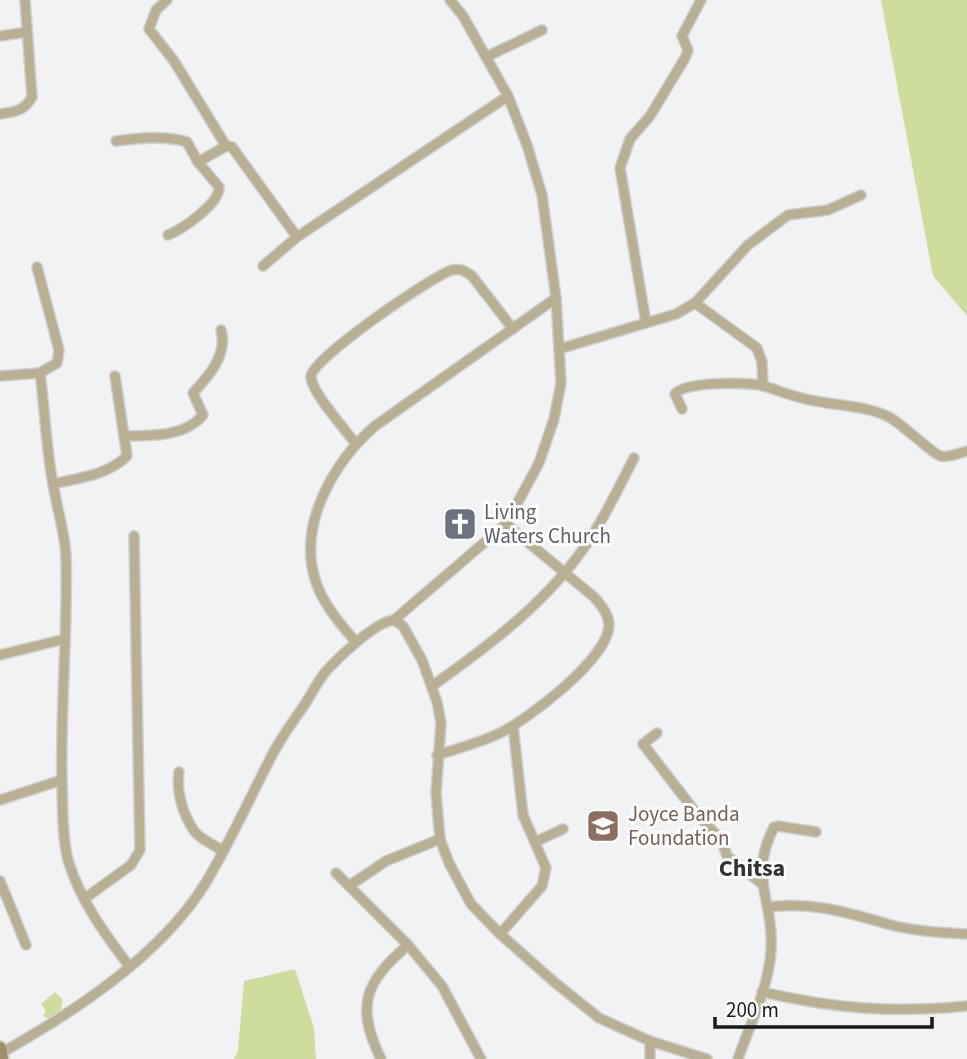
<svg xmlns="http://www.w3.org/2000/svg" width="967" height="1059" font-family="'Source Sans 3',sans-serif">
<rect width="100%" height="100%" fill="#f1f2f3"/>
<g fill="#cfdd9c">
<path d="M 881,0 L 967,0 L 967,316 L 933,276 Z"/>
<path d="M 295,969 L 314,1028 L 316,1059 L 234,1059 L 238,1050 L 244,981 Z"/>
<path d="M 55,992 L 63,1000 L 61,1009 L 51,1020 L 43,1016 L 46,1011 L 41,1004 Z"/>
</g>
<g fill="none" stroke-linecap="round" stroke-linejoin="round">
<defs>
<g id="minor">
<path d="M 167,0 L 156,10 L 149,29 L 174,61 L 226,146"/>
<path d="M 0,36 L 27,32"/>
<path d="M 486,57 L 542,30"/>
<path d="M 0,114 C 15,112 24,111 32,97 L 25,0"/>
<path d="M 116,141 C 138,138 166,135 187,142 L 198,162 L 219,187 C 220,203 183,229 168,235"/>
<path d="M 198,162 L 226,146 L 232,147 L 297,237"/>
<path d="M 263,266 L 297,237 L 508,96"/>
<path d="M 646,323 L 620,168 L 630,139 L 650,116 L 685,58 L 688,50 L 682,36 L 701,0"/>
<path d="M 559,349 L 676,314 L 695,303"/>
<path d="M 40,373 C 45,410 46,448 53,484 C 57,509 65,532 66,557 C 68,634 60,710 62,786 C 63,810 62,837 68,860 C 80,900 104,933 129,966"/>
<path d="M 0,376 L 40,373 L 57,363 L 59,350 L 37,267"/>
<path d="M 763,386 L 762,362 L 757,348 L 695,303 L 748,245 L 788,215 L 828,210 L 861,195"/>
<path d="M 682,409 L 675,394 C 684,381 748,382 764,386 C 780,391 794,397 810,400 C 837,406 864,405 889,417 C 902,424 934,455 941,456 C 948,458 960,453 967,451"/>
<path d="M 124,436 C 150,436 185,437 203,415 L 193,393 C 209,376 228,354 221,330"/>
<path d="M 355,443 C 346,430 310,391 311,376 C 313,358 432,276 452,270 C 461,268 465,271 472,276 L 513,329"/>
<path d="M 53,484 C 79,478 108,475 127,456 L 115,376"/>
<path d="M 394,620 L 506,524 L 539,463 L 554,419 L 561,383 L 556,298 L 542,195 L 527,145 L 508,96 L 463,16 L 450,0"/>
<path d="M 356,642 C 340,624 322,603 315,579 C 298,523 334,462 375,426 L 556,298"/>
<path d="M 0,655 L 65,639"/>
<path d="M 432,686 C 490,645 550,600 590,539 C 607,513 620,485 634,458"/>
<path d="M 657,733 L 643,744 L 697,814 L 722,841 L 727,856 L 761,883"/>
<path d="M 437,755 C 457,749 478,743 498,734 C 526,721 610,658 609,624 C 608,613 601,605 594,597 L 506,524"/>
<path d="M 179,772 C 176,791 183,816 195,832 C 202,840 214,845 223,851"/>
<path d="M 0,800 L 62,780"/>
<path d="M 535,842 L 563,829"/>
<path d="M 336,873 L 408,945 L 442,986 L 481,1059"/>
<path d="M 0,881 L 26,945"/>
<path d="M 349,886 L 386,861 L 440,839"/>
<path d="M 84,899 L 131,865 L 140,850 L 134,536"/>
<path d="M 768,907 C 812,901 849,913 891,925 C 915,931 942,933 967,934"/>
<path d="M 500,934 L 542,886 L 546,868 L 523,815 L 513,726"/>
<path d="M 762,992 C 836,1009 891,1013 967,1006"/>
<path d="M 650,1041 L 650,1059"/>
<path d="M 1,1053 C 74,1012 160,956 205,884 C 229,844 248,802 269,761 C 278,742 291,724 303,707 C 311,695 318,681 326,671 C 339,657 375,622 394,620 L 403,626 L 422,660 L 437,702 L 441,723 L 436,793 L 440,839 L 449,863 L 471,904 L 500,934 L 553,981 L 599,1018 L 650,1041 L 707,1059"/>
<path d="M 381,1059 C 355,1006 365,982 408,945"/>
<path d="M 738,1059 C 750,1024 769,987 771,950 C 774,900 748,878 774,827 L 778,826 L 816,832"/>
</g>
<path id="secondary" d="M 0,1048 L 2,1059"/>
</defs>
<use href="#minor" stroke="#cecfd0" stroke-width="12"/>
<use href="#secondary" stroke="#cecfd0" stroke-width="16"/>
<use href="#minor" stroke="#b9b094" stroke-width="9"/>
<use href="#secondary" stroke="#9d9066" stroke-width="12"/>
</g>
<defs>
<symbol id="church-square" viewBox="-11 -11 22 22"><rect x="-9" y="-9" width="18" height="18" rx="4" fill="#6b7280" stroke="#fff"/><path d="M-1.2-6h2.4v3.5h3.3v2.4h-3.3V6h-2.4V-.1h-3.3v-2.4h3.3Z" fill="#fff"/></symbol>
<symbol id="school-square" viewBox="-11 -11 22 22"><rect x="-9" y="-9" width="18" height="18" rx="4" fill="#8d6e63" stroke="#fff"/><path d="M0-5L7-2L0 1L-7-2ZM-4 1L0 2.5L4 1V4Q0 6-4 4Z" fill="#fff"/></symbol>
</defs>
<g fill-rule="evenodd">
<use href="#church-square" x="441" y="505" width="38" height="38"/>
<use href="#school-square" x="584" y="807" width="38" height="38"/>
</g>
<g text-anchor="middle" stroke-width="6" stroke-linejoin="round" paint-order="stroke">
<g font-size="21" fill="#5b616d" stroke="#fff" text-anchor="start">
<text x="484" y="519">Living<tspan x="484" dy="24">Waters Church</tspan></text>
</g>
<g font-size="21" fill="#785e54" stroke="#fff" text-anchor="start">
<text x="628" y="821">Joyce Banda<tspan x="628" dy="24">Foundation</tspan></text>
</g>
<g font-size="24" font-weight="bold" fill="#323233" stroke="#fff">
<text x="752" y="876">Chitsa</text>
</g>
</g>
<path d="M715 1017v10h217v-10" fill="none" stroke="#181919" stroke-width="3.5"/>
<text x="726" y="1017" font-size="21" fill="#181919" stroke="#ffffff" stroke-width="5" paint-order="stroke">200 m</text>
</svg>
